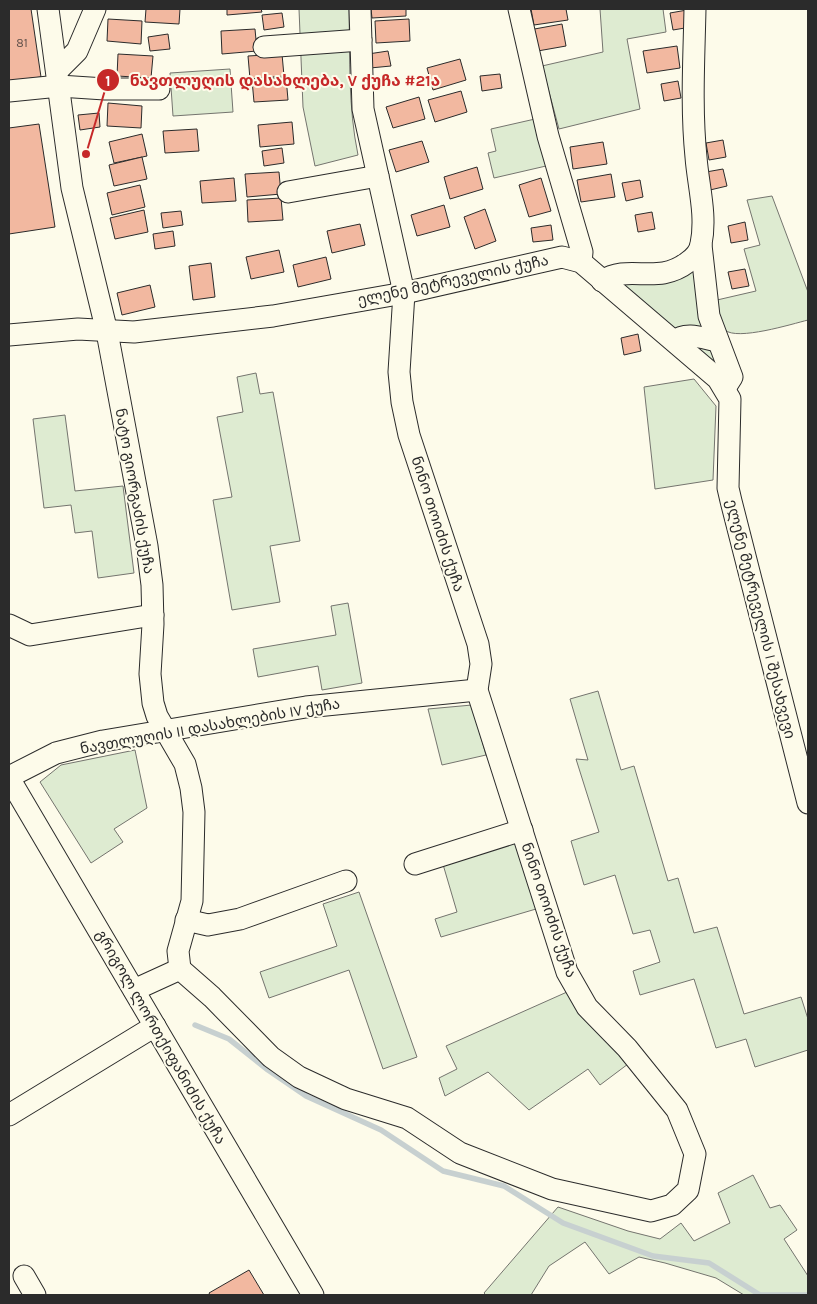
<svg xmlns="http://www.w3.org/2000/svg" width="817" height="1304" font-family="Karla,'Noto Sans Georgian',sans-serif">
<rect width="100%" height="100%" fill="#fdfbea"/>
<g fill="#deebd1" stroke="#74746e">
<path d="M 299,9 L 349,9 C 350,58 348,107 358,155 L 315,166 L 303,107 Z"/>
<path d="M 600,9 L 663,9 L 666,32 L 627,39 L 640,109 L 559,129 L 542,66 L 603,52 Z"/>
<path d="M 230,69 L 233,112 L 173,116 L 170,73 Z"/>
<path d="M 535,119 L 546,166 L 494,178 L 488,153 L 496,151 L 491,129 Z"/>
<path d="M 772,196 L 808,292 L 808,320 C 792,324 737,341 725,330 C 718,323 719,309 717,300 L 756,291 L 744,249 L 760,245 L 747,200 Z"/>
<path d="M 696,267 L 721,371 L 619,286 L 620,280 Z"/>
<path d="M 256,373 L 260,394 L 273,392 L 300,541 L 270,546 L 280,602 L 232,610 L 213,500 L 232,497 L 217,417 L 243,412 L 237,377 Z"/>
<path d="M 694,379 L 716,406 L 713,480 L 655,489 L 644,387 Z"/>
<path d="M 65,415 L 75,491 L 123,486 L 134,573 L 98,578 L 92,531 L 75,533 L 71,505 L 44,508 L 33,419 Z"/>
<path d="M 348,603 L 362,683 L 322,690 L 318,666 L 258,677 L 253,649 L 336,635 L 331,606 Z"/>
<path d="M 598,691 L 621,770 L 634,766 L 668,881 L 678,878 L 694,933 L 717,927 L 744,1014 L 801,997 L 808,1019 L 808,1050 L 755,1067 L 746,1039 L 716,1048 L 694,979 L 640,995 L 633,971 L 660,962 L 650,930 L 633,934 L 615,875 L 584,885 L 571,841 L 599,832 L 576,759 L 588,760 L 570,699 Z"/>
<path d="M 472,705 L 486,755 L 442,765 L 428,709 Z"/>
<path d="M 135,750 L 147,808 L 114,829 L 123,842 L 91,863 L 40,782 L 61,765 Z"/>
<path d="M 515,839 L 536,909 L 441,937 L 435,919 L 457,912 L 442,861 Z"/>
<path d="M 359,892 L 417,1057 L 383,1069 L 349,970 L 269,998 L 260,972 L 337,946 L 323,904 Z"/>
<path d="M 567,992 L 628,1064 L 600,1085 L 588,1069 L 529,1110 L 488,1072 L 445,1096 L 439,1078 L 457,1069 L 446,1046 Z"/>
<path d="M 753,1175 L 770,1208 L 780,1205 L 797,1230 L 784,1239 L 808,1276 L 808,1295 L 744,1295 L 716,1278 L 665,1263 L 639,1257 L 609,1274 L 585,1242 L 549,1266 L 531,1295 L 486,1295 L 484,1293 L 558,1207 L 628,1231 L 660,1239 L 681,1223 L 694,1241 L 730,1223 L 718,1193 Z"/>
</g>
<g fill="none" stroke-linecap="round" stroke-linejoin="round">
<path stroke="#c7d0d0" stroke-width="5.5" d="M 195,1025 L 229,1039 L 268,1070 L 306,1096 L 381,1130 L 443,1171 L 504,1186 L 563,1223 L 653,1256 L 709,1263 L 760,1295 L 808,1295"/>
</g>
<g fill="#f2b8a0" stroke="#2b2b2b">
<path d="M 9,9 L 31,9 L 41,77 L 9,81 Z"/>
<path d="M 146,9 L 180,9 L 179,24 L 145,22 Z"/>
<path d="M 227,9 L 261,9 L 262,12 L 227,15 Z"/>
<path d="M 371,9 L 406,9 L 406,16 L 372,18 Z"/>
<path d="M 531,9 L 566,9 L 568,20 L 534,25 Z"/>
<path d="M 687,10 L 691,27 L 673,30 L 670,13 Z"/>
<path d="M 282,13 L 284,27 L 264,30 L 262,15 Z"/>
<path d="M 108,19 L 142,21 L 141,44 L 107,41 Z"/>
<path d="M 409,19 L 410,41 L 376,43 L 375,21 Z"/>
<path d="M 562,24 L 566,46 L 532,52 L 529,30 Z"/>
<path d="M 255,29 L 257,51 L 222,54 L 221,31 Z"/>
<path d="M 168,34 L 170,49 L 150,51 L 148,37 Z"/>
<path d="M 677,46 L 680,68 L 647,73 L 643,51 Z"/>
<path d="M 388,51 L 391,66 L 370,68 L 368,54 Z"/>
<path d="M 118,54 L 153,56 L 151,78 L 117,76 Z"/>
<path d="M 282,54 L 284,76 L 250,79 L 248,56 Z"/>
<path d="M 460,59 L 466,80 L 433,90 L 427,68 Z"/>
<path d="M 500,74 L 502,88 L 482,91 L 480,76 Z"/>
<path d="M 286,77 L 288,100 L 254,102 L 252,80 Z"/>
<path d="M 678,81 L 681,98 L 664,101 L 661,84 Z"/>
<path d="M 461,91 L 467,112 L 435,122 L 428,100 Z"/>
<path d="M 419,97 L 425,119 L 393,128 L 386,107 Z"/>
<path d="M 108,103 L 142,106 L 141,128 L 107,126 Z"/>
<path d="M 99,113 L 100,127 L 80,130 L 78,115 Z"/>
<path d="M 292,122 L 294,144 L 260,147 L 258,125 Z"/>
<path d="M 39,124 L 55,227 L 9,234 L 9,128 Z"/>
<path d="M 197,129 L 199,151 L 165,153 L 163,131 Z"/>
<path d="M 142,134 L 147,156 L 114,163 L 109,142 Z"/>
<path d="M 723,140 L 726,157 L 709,160 L 706,143 Z"/>
<path d="M 422,141 L 429,162 L 396,172 L 389,150 Z"/>
<path d="M 603,142 L 607,164 L 573,169 L 570,147 Z"/>
<path d="M 282,148 L 284,163 L 264,166 L 262,151 Z"/>
<path d="M 142,157 L 147,179 L 114,186 L 109,165 Z"/>
<path d="M 477,167 L 483,189 L 450,199 L 444,177 Z"/>
<path d="M 723,169 L 727,186 L 710,190 L 706,172 Z"/>
<path d="M 279,172 L 281,194 L 247,197 L 245,174 Z"/>
<path d="M 611,174 L 615,197 L 581,202 L 577,180 Z"/>
<path d="M 234,178 L 236,201 L 202,203 L 200,181 Z"/>
<path d="M 541,178 L 551,211 L 529,217 L 519,185 Z"/>
<path d="M 640,180 L 643,197 L 626,201 L 622,183 Z"/>
<path d="M 140,185 L 145,207 L 112,215 L 107,193 Z"/>
<path d="M 281,198 L 283,220 L 248,222 L 247,200 Z"/>
<path d="M 444,205 L 450,227 L 417,236 L 411,215 Z"/>
<path d="M 485,209 L 496,241 L 475,249 L 464,217 Z"/>
<path d="M 144,210 L 148,232 L 115,239 L 110,218 Z"/>
<path d="M 181,211 L 183,225 L 163,228 L 161,213 Z"/>
<path d="M 652,212 L 655,229 L 638,232 L 635,215 Z"/>
<path d="M 745,222 L 748,240 L 731,243 L 728,226 Z"/>
<path d="M 360,224 L 365,245 L 332,253 L 327,231 Z"/>
<path d="M 551,225 L 553,240 L 533,242 L 531,228 Z"/>
<path d="M 173,231 L 175,246 L 155,249 L 153,234 Z"/>
<path d="M 279,250 L 284,272 L 251,279 L 246,257 Z"/>
<path d="M 326,257 L 331,279 L 298,287 L 293,265 Z"/>
<path d="M 211,263 L 215,297 L 193,300 L 189,266 Z"/>
<path d="M 745,269 L 749,286 L 732,289 L 728,272 Z"/>
<path d="M 150,285 L 155,307 L 122,315 L 117,293 Z"/>
<path d="M 638,334 L 641,351 L 624,355 L 621,338 Z"/>
<path d="M 249,1270 L 264,1295 L 210,1295 L 209,1293 Z"/>
</g>
<g fill="none" stroke-linecap="round" stroke-linejoin="round">
<defs>
<g id="minor">
<path d="M 48,9 L 72,188 L 107,332 L 147,546 L 152,585 L 153,624 L 150,674 L 153,703 L 157,716 L 185,764 L 191,788 L 194,812 L 192,901 L 178,951 L 180,969"/>
<path d="M 519,9 L 548,136 L 582,252 L 581,262"/>
<path d="M 264,47 L 361,40"/>
<path d="M 57,71 L 77,51 L 95,9"/>
<path d="M 9,91 L 59,86 L 105,89 L 159,89"/>
<path d="M 288,192 L 378,176"/>
<path d="M 701,245 L 709,316 L 732,377 L 725,388"/>
<path d="M 602,281 C 630,263 657,286 688,262 C 694,258 700,251 701,244 C 707,215 698,185 696,157 C 691,108 694,58 695,9"/>
<path d="M 9,335 L 78,329 L 134,332 L 273,316 L 404,293 L 562,257 L 581,262 L 718,379 L 730,399 L 728,488 L 731,501 L 808,803"/>
<path d="M 675,341 C 686,331 705,339 718,341"/>
<path d="M 9,625 L 30,635 L 153,615"/>
<path d="M 9,777 L 56,753 L 103,741 L 306,707 L 477,690"/>
<path d="M 9,778 L 313,1295"/>
<path d="M 415,864 L 522,830"/>
<path d="M 186,920 L 208,925 L 240,919 L 346,881"/>
<path d="M 134,990 L 180,969 L 212,997 L 271,1057 L 299,1077 L 346,1099 L 407,1118 L 460,1153 L 552,1189 L 651,1211 L 672,1205 L 688,1190 L 695,1154 L 677,1110 L 627,1048 L 587,1007 L 567,972 L 477,690 L 481,664 L 478,644 L 409,435 L 402,402 L 399,372 L 404,293 L 363,109 L 360,9"/>
<path d="M 9,1115 L 155,1026"/>
<path d="M 24,1276 L 35,1295"/>
</g>
</defs>
<use href="#minor" stroke="#2b2b2b" stroke-width="23"/>
<use href="#minor" stroke="#fdfbea" stroke-width="21"/>
</g>
<g text-anchor="middle" stroke-width="4" stroke-linejoin="round" paint-order="stroke">
<g font-size="12" fill="#5d4e48">
<text x="22" y="47">81</text>
</g>
<g font-size="15" fill="#2b2b2b" stroke="#fdfbea">
<text transform="translate(453 280) rotate(-12)" y="5">ელენე მეტრეველის ქუჩა</text>
<text transform="translate(135 491) rotate(80)" y="5">ნატო გიორგაძის ქუჩა</text>
<text transform="translate(438 524) rotate(72)" y="5">ნინო თოიძის ქუჩა</text>
<text transform="translate(761 619) rotate(76)" y="5">ელენე მეტრეველის I შესახვევი</text>
<text transform="translate(210 726) rotate(-10)" y="5">ნავთლუღის II დასახლების IV ქუჩა</text>
<text transform="translate(549 910) rotate(71)" y="5">ნინო თოიძის ქუჩა</text>
<text transform="translate(161 1037) rotate(60)" y="5">გრიგოლ ლორთქიფანიძის ქუჩა</text>
</g>
</g>
<path fill="none" stroke="#c62828" stroke-width="2" d="M86 154L108 80"/>
<g fill="#c62828" stroke="#fdfbea" stroke-width="2">
<circle cx="86" cy="154" r="5"/>
<circle cx="108" cy="80" r="12"/>
</g>
<g font-size="15" text-anchor="middle" font-weight="bold" fill="#fff">
<text x="108" y="86">1</text>
</g>
<g font-size="16" text-anchor="middle" font-weight="bold" fill="#c62828" stroke="#fdfbea" stroke-width="4" stroke-linejoin="round" paint-order="stroke">
<text x="285" y="86">ნავთლუღის დასახლება, V ქუჩა #21ა</text>
</g>
<rect width="817" height="1304" fill="none" stroke="#2b2b2b" stroke-width="20"/>
</svg>
